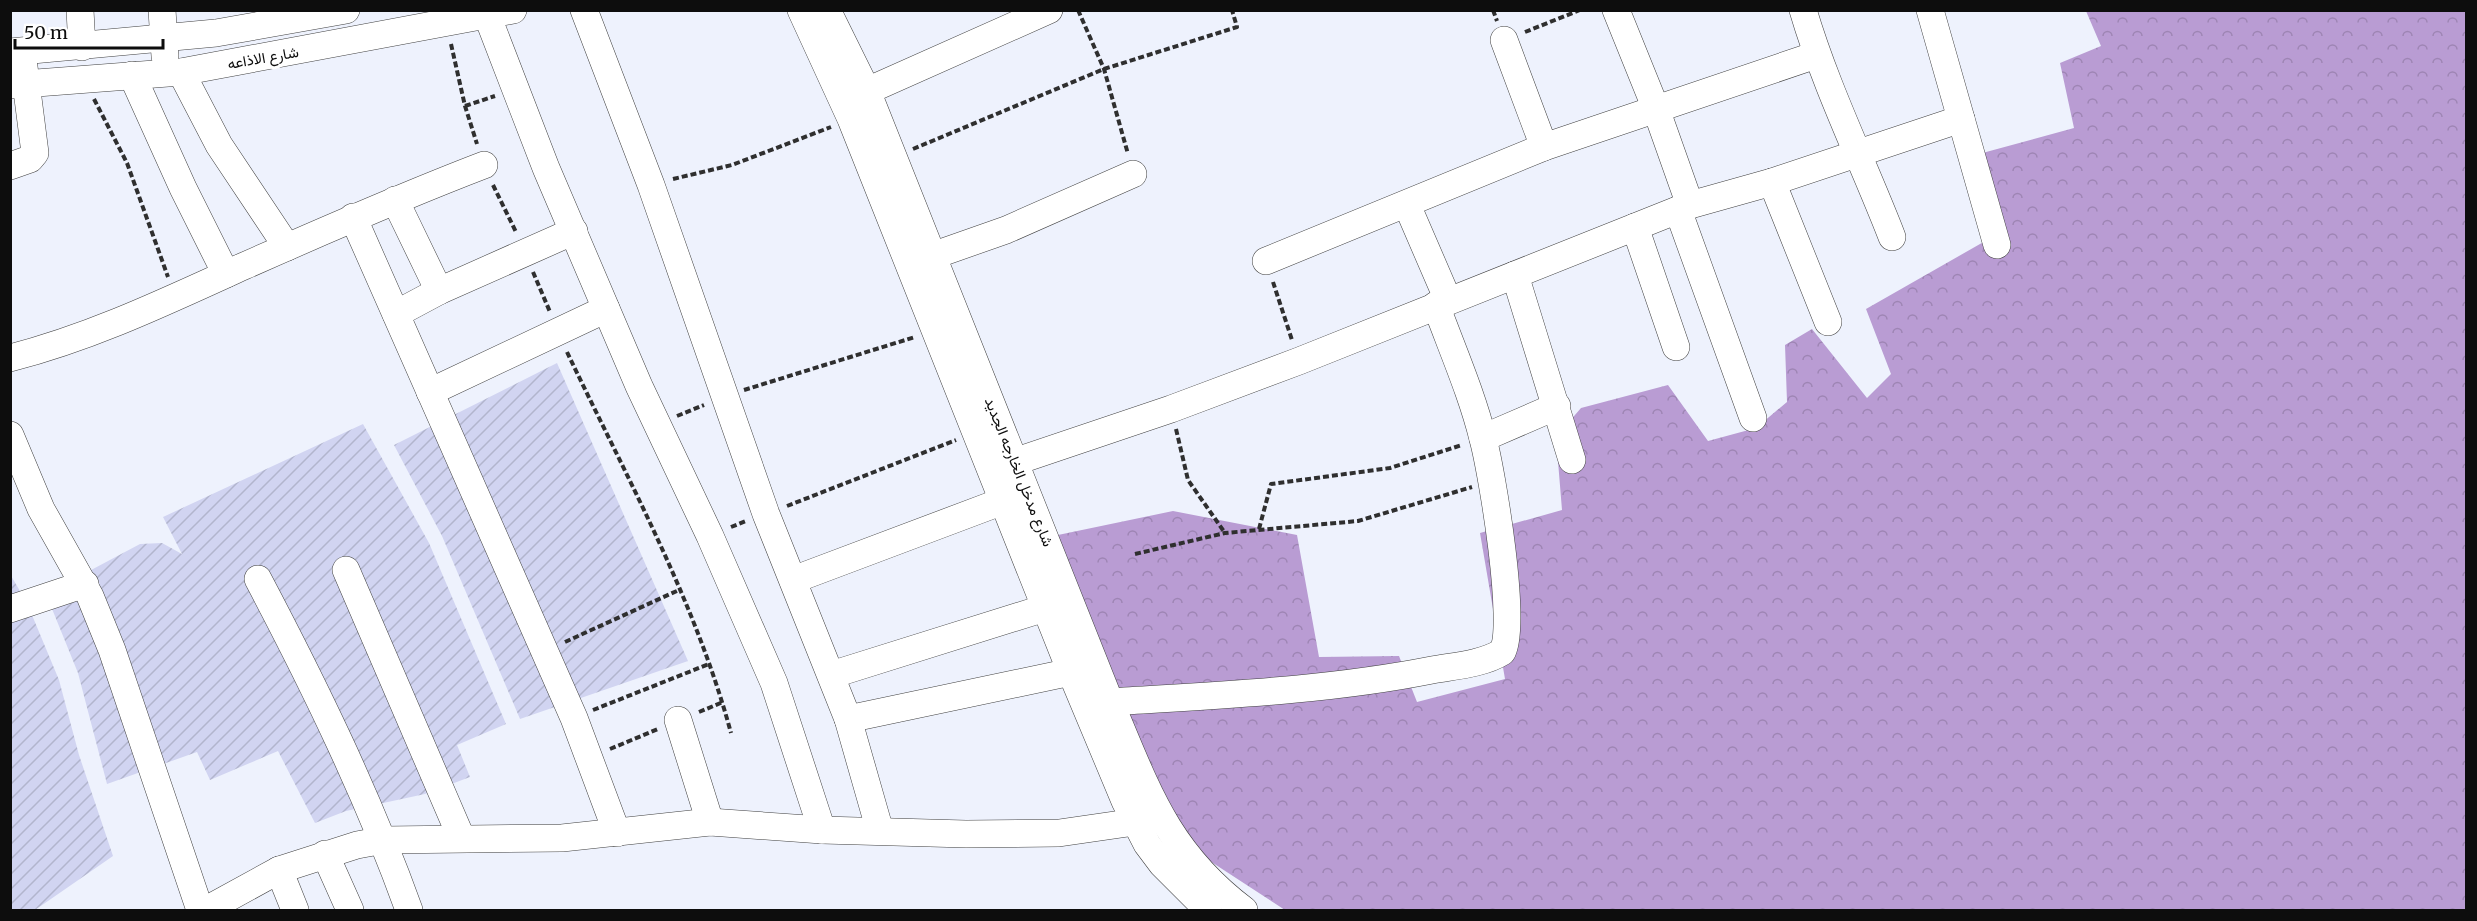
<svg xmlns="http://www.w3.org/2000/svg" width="2477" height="921" font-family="Merriweather,Vazirmatn,serif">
<defs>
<pattern id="farmland-furrows" width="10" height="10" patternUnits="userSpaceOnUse" patternTransform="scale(1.5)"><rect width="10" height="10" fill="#d1d4f1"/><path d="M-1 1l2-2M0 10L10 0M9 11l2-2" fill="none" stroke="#b2b5cd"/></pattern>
<pattern id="forest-crowns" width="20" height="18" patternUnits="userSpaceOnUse" patternTransform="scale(1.5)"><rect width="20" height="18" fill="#b99cd3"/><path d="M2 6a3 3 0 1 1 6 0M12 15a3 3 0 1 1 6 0" fill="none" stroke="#9e85b4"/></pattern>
</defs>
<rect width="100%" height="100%" fill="#eef2fd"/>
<g fill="url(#farmland-furrows)">
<path d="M 557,363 L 688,661 L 520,719 L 442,536 L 394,445 Z"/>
<path d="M 363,424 L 429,543 L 506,724 L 457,745 L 470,777 L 425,794 L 346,811 L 315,823 L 278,751 L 210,780 L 197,752 L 107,784 L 78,673 L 46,594 L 140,544 L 162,543 L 182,554 L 163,517 Z"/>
<path d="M 10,574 L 27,603 L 59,680 L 79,755 L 113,856 L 35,910 L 11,910 Z"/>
</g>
<path fill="url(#forest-crowns)" d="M 2086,11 L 2466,11 L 2466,910 L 1285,910 L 1193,850 L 1034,540 L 1173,511 L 1297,535 L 1319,657 L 1399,656 L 1417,702 L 1505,679 L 1480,533 L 1562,510 L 1556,437 L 1581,408 L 1668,385 L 1708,441 L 1756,428 L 1787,402 L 1785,345 L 1812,329 L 1867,398 L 1891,374 L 1866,309 L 1987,240 L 1964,158 L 2074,128 L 2060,63 L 2101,46 Z"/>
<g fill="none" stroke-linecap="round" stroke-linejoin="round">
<defs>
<g id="minor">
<path d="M 80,10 L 82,47"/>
<path d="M 162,10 L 165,56"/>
<path d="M 584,10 L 651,185 L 766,514 L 848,719 L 880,831"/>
<path d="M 801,10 L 851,119 L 1071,672 L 1125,801 L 1147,844 L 1162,864 L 1208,910"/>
<path d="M 827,10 L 867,91 L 1110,702 C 1147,789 1166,851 1244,910"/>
<path d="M 1616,10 L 1656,109 L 1690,205"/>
<path d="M 1803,10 C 1826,88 1863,162 1892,237"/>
<path d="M 1930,10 L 1997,245"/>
<path d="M 487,15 L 546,168 L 639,386 L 710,536 L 774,683 L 822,830"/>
<path d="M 1504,40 L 1544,147"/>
<path d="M 10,52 L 216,33 L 346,10"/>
<path d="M 181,72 L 219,145 L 287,247"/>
<path d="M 132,75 L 183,188 L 226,274"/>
<path d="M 10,85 L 181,72 L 513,10"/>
<path d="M 867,91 L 1049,10"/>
<path d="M 10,166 L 30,159 L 35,153 L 24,67"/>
<path d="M 1772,182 L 1828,322"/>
<path d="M 395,200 L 439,291"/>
<path d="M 1407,205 L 1448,300"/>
<path d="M 1678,210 L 1753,418"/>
<path d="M 353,217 L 574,718 L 617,833"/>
<path d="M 1635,227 L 1676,347"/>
<path d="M 932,256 L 1006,230 L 1133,174"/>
<path d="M 1266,261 L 1544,147 L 1816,55"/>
<path d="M 1515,275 L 1572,460"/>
<path d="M 396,314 L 439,291 L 574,231"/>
<path d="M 10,358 C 92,337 167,301 244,266 C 323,231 403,196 484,165"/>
<path d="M 430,392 L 606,309"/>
<path d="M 10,435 L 41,509 L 90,596 L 112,650 L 200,910"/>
<path d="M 1483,438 L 1557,406"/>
<path d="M 1014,462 L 1171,409 L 1299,361 L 1690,205 L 1772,182 L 1961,119"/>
<path d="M 346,570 L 461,837"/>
<path d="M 258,579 C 315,687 368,796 409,910"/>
<path d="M 793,580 L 1003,501"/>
<path d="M 10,609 L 85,584"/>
<path d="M 831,675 L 1045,608"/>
<path d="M 1110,702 C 1218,695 1326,691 1432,670 C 1454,666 1483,664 1502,652 C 1518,628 1492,472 1483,439 C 1472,394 1452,349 1436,305"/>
<path d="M 848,719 L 1071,672"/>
<path d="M 678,720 L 710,822"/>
<path d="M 325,854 L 350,910"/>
<path d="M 279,870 L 295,910"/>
<path d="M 206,910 L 279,870 L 357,845 L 384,840 L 562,838 L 710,822 L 822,830 L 966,834 L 1059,833 L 1135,822"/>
</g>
</defs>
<use href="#minor" stroke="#404040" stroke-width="28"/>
<g stroke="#2f2f2f" stroke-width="4" stroke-dasharray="6 3" stroke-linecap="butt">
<path d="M 1078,10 L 1104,69 L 1128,154"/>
<path d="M 1493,10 L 1497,21"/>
<path d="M 1525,32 L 1580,10"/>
<path d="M 451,44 L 465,106 L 477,144"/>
<path d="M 94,99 L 127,163 L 168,277"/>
<path d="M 465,106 L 495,96"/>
<path d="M 913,149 L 1104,69 L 1237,27 L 1232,10"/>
<path d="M 673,179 L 732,165 L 831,127"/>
<path d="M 493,185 L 516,232"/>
<path d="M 533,272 L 550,312"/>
<path d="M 1273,282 L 1292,340"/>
<path d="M 567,352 C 626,476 695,600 731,733"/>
<path d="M 744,390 L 915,337"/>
<path d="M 677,416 L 704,405"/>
<path d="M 1176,429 L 1188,480 L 1225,533"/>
<path d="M 787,506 L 956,440"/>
<path d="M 731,527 L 746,521"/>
<path d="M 1259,529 L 1271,484 L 1390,468 L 1462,445"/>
<path d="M 1135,554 L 1225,533 L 1358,521 L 1472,487"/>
<path d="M 565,642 L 679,590"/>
<path d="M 593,710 L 709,664"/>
<path d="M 699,712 L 723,702"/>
<path d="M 610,749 L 658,729"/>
</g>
<use href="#minor" stroke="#fff" stroke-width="27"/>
</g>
<g text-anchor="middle" stroke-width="6" stroke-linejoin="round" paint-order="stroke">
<g font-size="15" fill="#0d0d0d" stroke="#fff">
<text transform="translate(263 58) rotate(-10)" y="5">شارع الاذاعه</text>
<text transform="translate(1019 472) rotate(68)" y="5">شارع مدخل الخارجه الجديد</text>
</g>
</g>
<rect width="2477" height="921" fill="none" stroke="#0d0d0d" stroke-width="24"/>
<path d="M15 39v9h148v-9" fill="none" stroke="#0d0d0d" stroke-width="3"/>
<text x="24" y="39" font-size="18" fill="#0d0d0d" stroke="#ffffff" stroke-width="4.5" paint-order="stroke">50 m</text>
</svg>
